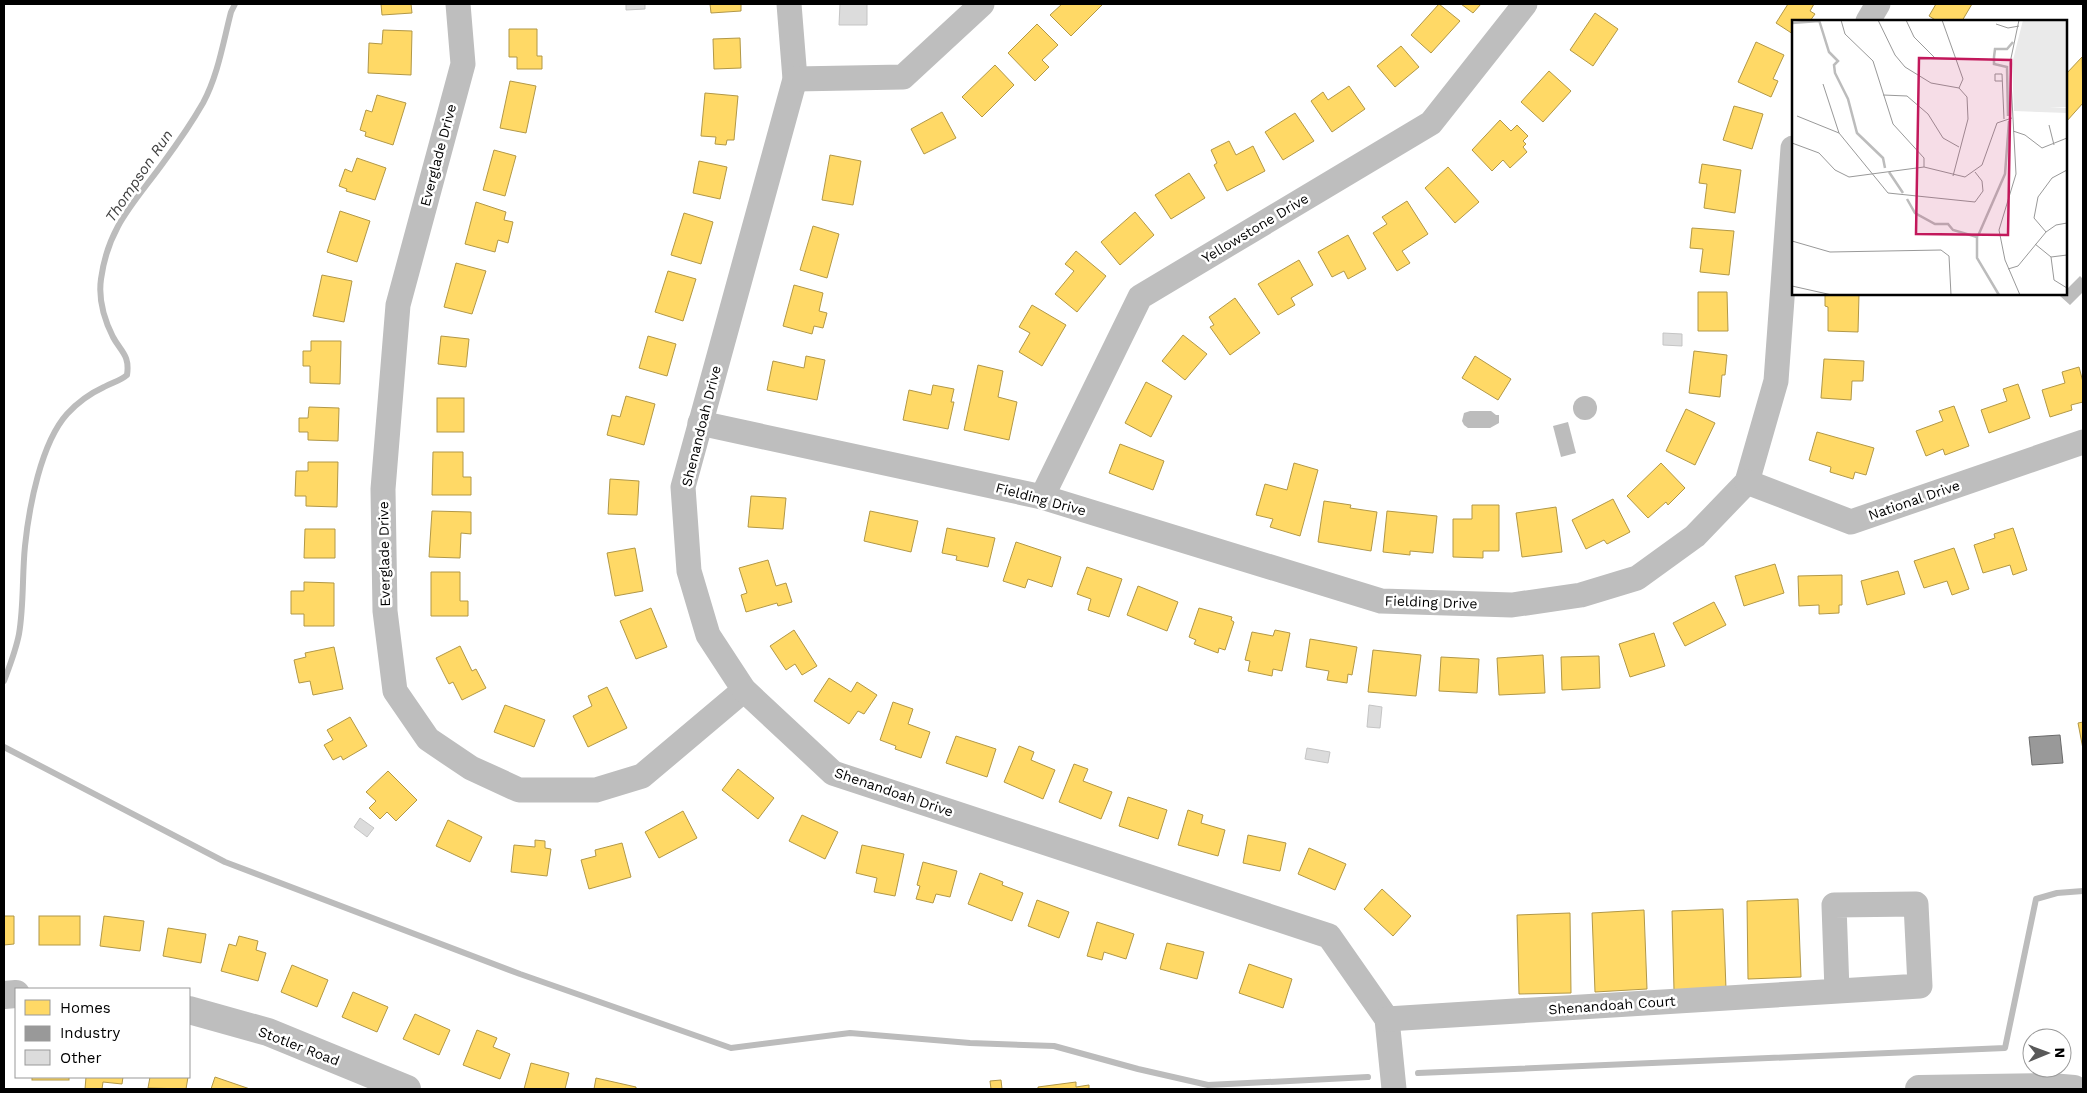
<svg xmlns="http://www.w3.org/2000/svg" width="2087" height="1093" font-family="'Work Sans',sans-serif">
<rect width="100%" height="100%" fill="#fff"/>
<g fill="#bcbcbc">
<path d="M 2080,276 L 2083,279 L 2083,292 L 2070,305 L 2060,296 L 2066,294 L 2066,290 Z"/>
<circle cx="1585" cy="408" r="12"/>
<path d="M 1470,411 L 1491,411 L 1496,415 L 1499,415 L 1499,423 L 1490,428 L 1468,428 L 1464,425 L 1462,421 L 1464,413 Z"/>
<path d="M 1568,422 L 1576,453 L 1561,457 L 1553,426 Z"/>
</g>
<g fill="#ffd966" stroke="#b29847">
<path d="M 381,4 L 411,4 L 412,13 L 382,15 Z"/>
<path d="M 701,4 L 741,4 L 741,11 L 711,13 L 710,4 Z"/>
<path d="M 1062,4 L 1103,4 L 1071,36 L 1050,15 Z"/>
<path d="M 1439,4 L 1460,21 L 1431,53 L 1411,35 Z"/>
<path d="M 1461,4 L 1481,4 L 1473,13 Z"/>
<path d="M 1788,4 L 1814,4 L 1810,11 L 1815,14 L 1810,21 L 1793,21 L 1793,34 L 1776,23 Z"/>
<path d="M 1936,4 L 1972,4 L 1962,21 L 1937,21 L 1929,16 Z"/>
<path d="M 1595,13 L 1618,29 L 1593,66 L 1570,50 Z"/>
<path d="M 1037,24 L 1058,45 L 1042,60 L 1049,67 L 1035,81 L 1008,53 Z"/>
<path d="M 509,29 L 537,29 L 537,56 L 542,56 L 542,69 L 517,69 L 517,57 L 509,57 Z"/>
<path d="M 383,30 L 412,31 L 411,75 L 368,73 L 369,43 L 382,44 Z"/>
<path d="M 740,38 L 741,68 L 714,69 L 713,39 Z"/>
<path d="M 1756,42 L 1784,55 L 1773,79 L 1778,81 L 1771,97 L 1738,82 Z"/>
<path d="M 1401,46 L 1419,67 L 1395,87 L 1377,66 Z"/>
<path d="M 2082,57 L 2083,103 L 2066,122 L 2066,74 Z"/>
<path d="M 995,65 L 1014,85 L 982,117 L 962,97 Z"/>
<path d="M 1549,71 L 1571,91 L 1543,122 L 1521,102 Z"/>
<path d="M 510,81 L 536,86 L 526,133 L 500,128 Z"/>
<path d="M 1349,86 L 1365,109 L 1332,132 L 1311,101 L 1323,92 L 1328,100 Z"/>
<path d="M 705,93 L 738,96 L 734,140 L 727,140 L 726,145 L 715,144 L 716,137 L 701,136 Z"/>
<path d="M 377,95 L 406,103 L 393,145 L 365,136 L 366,132 L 360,130 L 366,110 L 372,112 Z"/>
<path d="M 1734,106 L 1763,114 L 1752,149 L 1723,140 Z"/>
<path d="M 942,112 L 956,138 L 924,154 L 911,129 Z"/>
<path d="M 1295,113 L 1314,141 L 1283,160 L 1265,132 Z"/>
<path d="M 1500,120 L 1511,131 L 1517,125 L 1528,136 L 1523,141 L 1526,144 L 1523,147 L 1527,152 L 1510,168 L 1503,160 L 1492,171 L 1472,150 Z"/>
<path d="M 1229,141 L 1236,155 L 1253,146 L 1265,171 L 1227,191 L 1214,165 L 1217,163 L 1211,150 Z"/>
<path d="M 494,150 L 516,156 L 505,196 L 483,190 Z"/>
<path d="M 830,155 L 861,161 L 853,205 L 822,200 Z"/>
<path d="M 357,158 L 386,168 L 375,200 L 346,191 L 347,189 L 339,186 L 345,169 L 352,172 Z"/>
<path d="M 699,161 L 727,167 L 720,199 L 693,193 Z"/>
<path d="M 1702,164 L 1741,170 L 1735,213 L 1704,208 L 1707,184 L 1699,183 Z"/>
<path d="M 1448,167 L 1479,202 L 1455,223 L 1425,188 Z"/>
<path d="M 1189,173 L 1205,198 L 1171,219 L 1155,195 Z"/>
<path d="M 1407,201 L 1428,234 L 1402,251 L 1410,263 L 1397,271 L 1373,233 L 1387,224 L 1382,217 Z"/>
<path d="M 476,202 L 506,212 L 504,220 L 513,222 L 508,243 L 498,240 L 495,252 L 465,244 Z"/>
<path d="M 340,211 L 370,221 L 357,262 L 327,252 Z"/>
<path d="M 1135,212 L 1154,235 L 1120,265 L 1101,242 Z"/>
<path d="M 684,213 L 713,222 L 701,264 L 671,255 Z"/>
<path d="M 813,226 L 839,234 L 827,278 L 800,270 Z"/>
<path d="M 1692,228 L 1734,231 L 1729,275 L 1700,272 L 1703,249 L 1690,248 Z"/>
<path d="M 1348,235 L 1366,269 L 1348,279 L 1344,271 L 1332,277 L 1318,252 Z"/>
<path d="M 1076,251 L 1106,276 L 1077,312 L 1055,294 L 1074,271 L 1065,264 Z"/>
<path d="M 1299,260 L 1313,285 L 1291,298 L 1295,305 L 1278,315 L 1258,284 Z"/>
<path d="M 456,263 L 486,271 L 472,314 L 444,307 Z"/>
<path d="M 668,271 L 696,279 L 683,321 L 655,312 Z"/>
<path d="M 322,275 L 352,281 L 344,322 L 313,316 Z"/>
<path d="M 794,285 L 823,293 L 819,311 L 827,313 L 823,328 L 814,326 L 812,334 L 783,326 Z"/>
<path d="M 1698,292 L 1727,292 L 1728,331 L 1698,331 Z"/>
<path d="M 1825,294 L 1859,294 L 1858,332 L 1828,331 L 1828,307 L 1825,306 Z"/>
<path d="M 1235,298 L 1260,333 L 1230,355 L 1210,327 L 1214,325 L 1209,317 Z"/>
<path d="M 1032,305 L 1066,325 L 1042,366 L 1019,352 L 1030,333 L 1019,327 Z"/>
<path d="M 1183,335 L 1207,354 L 1185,380 L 1162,361 Z"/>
<path d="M 441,336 L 469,339 L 466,367 L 438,364 Z"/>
<path d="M 648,336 L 676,344 L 667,376 L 639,368 Z"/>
<path d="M 311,341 L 341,341 L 340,384 L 310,383 L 310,366 L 303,366 L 303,351 L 311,351 Z"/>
<path d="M 1694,351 L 1727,355 L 1725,375 L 1722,375 L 1720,397 L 1689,393 Z"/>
<path d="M 806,356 L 825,360 L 817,400 L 767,390 L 773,361 L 804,368 Z"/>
<path d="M 1475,356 L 1511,379 L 1498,400 L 1462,378 Z"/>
<path d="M 1824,359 L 1864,361 L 1863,381 L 1852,381 L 1851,400 L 1821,398 Z"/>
<path d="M 978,365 L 1003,371 L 998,397 L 1017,402 L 1009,440 L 964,430 Z"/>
<path d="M 2079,367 L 2083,382 L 2083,402 L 2071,405 L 2072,410 L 2050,417 L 2042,390 L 2065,383 L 2062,372 Z"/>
<path d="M 1146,382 L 1172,396 L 1151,437 L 1125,423 Z"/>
<path d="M 2018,384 L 2030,418 L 1989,433 L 1981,410 L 2007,401 L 2003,389 Z"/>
<path d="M 933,385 L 954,389 L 951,402 L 954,402 L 948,429 L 903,420 L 909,390 L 931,395 Z"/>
<path d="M 626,396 L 655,404 L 644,445 L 607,435 L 612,415 L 620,417 Z"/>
<rect x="437" y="398" width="27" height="34"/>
<path d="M 1954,406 L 1969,446 L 1945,455 L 1943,449 L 1926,456 L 1916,431 L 1943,421 L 1939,411 Z"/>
<path d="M 309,407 L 339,408 L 338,441 L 308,440 L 308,432 L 299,432 L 299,418 L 308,418 Z"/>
<path d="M 1686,409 L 1715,423 L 1695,465 L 1666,451 Z"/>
<path d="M 1817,432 L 1874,448 L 1866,475 L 1855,472 L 1853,479 L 1830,472 L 1831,467 L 1809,460 Z"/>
<path d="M 1120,444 L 1164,461 L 1153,490 L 1109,473 Z"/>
<path d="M 433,452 L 463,452 L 463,477 L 471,477 L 471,495 L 432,495 Z"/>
<path d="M 308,462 L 338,462 L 337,507 L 306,506 L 306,496 L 295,496 L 296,471 L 308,471 Z"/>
<path d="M 1294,463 L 1318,470 L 1300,536 L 1270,527 L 1273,519 L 1256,515 L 1265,484 L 1287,490 Z"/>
<path d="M 1661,463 L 1685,488 L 1668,505 L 1666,502 L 1648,518 L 1627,496 Z"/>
<path d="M 610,479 L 639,481 L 637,515 L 608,514 Z"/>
<path d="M 751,496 L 786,498 L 783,529 L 748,527 Z"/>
<path d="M 1613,499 L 1630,532 L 1607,544 L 1604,540 L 1586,549 L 1572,520 Z"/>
<path d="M 1324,501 L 1351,505 L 1350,508 L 1377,512 L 1371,551 L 1318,542 Z"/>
<path d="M 1472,505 L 1499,505 L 1499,551 L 1483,551 L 1483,558 L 1453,557 L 1453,519 L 1472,519 Z"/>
<path d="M 1556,507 L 1562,552 L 1522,557 L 1516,513 Z"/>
<path d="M 432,511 L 471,512 L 471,534 L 461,533 L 460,558 L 429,557 Z"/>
<path d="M 870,511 L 918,521 L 911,552 L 864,541 Z"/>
<path d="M 1387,511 L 1437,516 L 1433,553 L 1410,551 L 1410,555 L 1383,552 Z"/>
<path d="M 947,528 L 995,538 L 988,567 L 956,560 L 957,556 L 942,553 Z"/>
<path d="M 2013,528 L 2027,570 L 2013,575 L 2010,565 L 1983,573 L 1974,545 L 1995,538 L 1994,534 Z"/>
<path d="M 305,529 L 335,529 L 335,558 L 304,558 Z"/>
<path d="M 1016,542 L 1061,557 L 1052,587 L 1028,579 L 1025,588 L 1003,581 Z"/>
<path d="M 635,548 L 643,591 L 615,596 L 607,553 Z"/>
<path d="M 1954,548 L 1969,589 L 1952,595 L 1947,581 L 1924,588 L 1914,561 Z"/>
<path d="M 768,560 L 776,586 L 786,583 L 792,602 L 778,606 L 777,603 L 746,612 L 741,595 L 747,593 L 739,568 Z"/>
<path d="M 1775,564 L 1784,593 L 1744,606 L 1735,576 Z"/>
<path d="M 1087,567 L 1122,579 L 1109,617 L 1088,610 L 1091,599 L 1077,594 Z"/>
<path d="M 1898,571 L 1905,594 L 1867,605 L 1861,581 Z"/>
<path d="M 431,572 L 460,572 L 460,601 L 468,601 L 468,616 L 431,616 Z"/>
<path d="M 1842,575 L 1842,605 L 1839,605 L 1839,613 L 1819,614 L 1819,605 L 1799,606 L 1798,576 Z"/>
<path d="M 304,582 L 334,583 L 334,626 L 304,626 L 304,614 L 291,614 L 291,591 L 304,591 Z"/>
<path d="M 1138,586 L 1178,602 L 1167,631 L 1127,615 Z"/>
<path d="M 1714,602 L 1726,625 L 1685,646 L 1673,623 Z"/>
<path d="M 651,608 L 667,647 L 636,659 L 620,621 Z"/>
<path d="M 1199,608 L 1232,617 L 1231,620 L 1234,622 L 1225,650 L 1219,648 L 1218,653 L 1194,644 L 1196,640 L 1189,637 Z"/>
<path d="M 794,630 L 817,666 L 802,675 L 795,664 L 786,670 L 770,646 Z"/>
<path d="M 1275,630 L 1290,633 L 1282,671 L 1273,669 L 1272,676 L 1248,671 L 1250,661 L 1245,660 L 1252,632 L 1273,636 Z"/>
<path d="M 1654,633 L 1665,666 L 1630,677 L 1619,644 Z"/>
<path d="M 1310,639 L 1357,647 L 1352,675 L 1348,674 L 1347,683 L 1327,680 L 1329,671 L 1306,667 Z"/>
<path d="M 460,646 L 472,671 L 476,669 L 486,688 L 462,700 L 453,682 L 449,684 L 436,658 Z"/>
<path d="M 334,647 L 343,689 L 313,695 L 310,681 L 299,683 L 294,660 L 306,657 L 305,653 Z"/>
<path d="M 1373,650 L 1421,655 L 1416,696 L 1368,692 Z"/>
<path d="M 1543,655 L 1545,693 L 1499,695 L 1497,658 Z"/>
<path d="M 1599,656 L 1600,688 L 1562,690 L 1561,657 Z"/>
<path d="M 1441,657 L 1479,659 L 1477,693 L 1439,691 Z"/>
<path d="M 829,678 L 851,692 L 857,682 L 877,695 L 864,714 L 858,711 L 849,724 L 814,701 Z"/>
<path d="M 607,687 L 627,728 L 588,747 L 573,716 L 592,706 L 588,696 Z"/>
<path d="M 893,702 L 913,709 L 908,724 L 930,732 L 921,758 L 895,749 L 896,746 L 880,740 Z"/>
<path d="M 505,705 L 545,720 L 534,747 L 494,732 Z"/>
<path d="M 350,717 L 367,746 L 343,760 L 341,756 L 333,760 L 324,745 L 333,740 L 327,730 Z"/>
<path d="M 2083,722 L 2083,749 L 2078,723 Z"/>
<path d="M 956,736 L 996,749 L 987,777 L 946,763 Z"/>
<path d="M 1019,746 L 1034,752 L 1031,760 L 1055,770 L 1043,799 L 1004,782 Z"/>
<path d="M 1074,764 L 1088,769 L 1083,781 L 1112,792 L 1101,819 L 1059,802 Z"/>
<path d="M 738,769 L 774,798 L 758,819 L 722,790 Z"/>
<path d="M 388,771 L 417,800 L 396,821 L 387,812 L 380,819 L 369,808 L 376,801 L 366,792 Z"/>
<path d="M 1128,797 L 1167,810 L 1158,839 L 1119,826 Z"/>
<path d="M 1188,810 L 1203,815 L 1201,823 L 1225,830 L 1218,856 L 1178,845 Z"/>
<path d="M 683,811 L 697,838 L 659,858 L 645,832 Z"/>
<path d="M 802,815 L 838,832 L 825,859 L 789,841 Z"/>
<path d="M 448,820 L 482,837 L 470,862 L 436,846 Z"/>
<path d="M 1248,835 L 1286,843 L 1280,871 L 1243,863 Z"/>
<path d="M 535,840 L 545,841 L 545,848 L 551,849 L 547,876 L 511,872 L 514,845 L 535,847 Z"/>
<path d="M 622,843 L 631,877 L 589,889 L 581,860 L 596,856 L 595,850 Z"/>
<path d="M 862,845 L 904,854 L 895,896 L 874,892 L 877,878 L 856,873 Z"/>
<path d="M 1309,848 L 1346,864 L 1335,890 L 1298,874 Z"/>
<path d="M 923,862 L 957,871 L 950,897 L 936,894 L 933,903 L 916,899 L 920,886 L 917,885 Z"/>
<path d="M 980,873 L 1003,882 L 1002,885 L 1023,893 L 1012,921 L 968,904 Z"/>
<path d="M 1382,889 L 1411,916 L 1393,936 L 1364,909 Z"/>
<path d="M 1798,899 L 1801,977 L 1748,979 L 1747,901 Z"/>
<path d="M 1037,900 L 1069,912 L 1059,938 L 1028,926 Z"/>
<path d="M 1723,909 L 1726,989 L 1674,990 L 1672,911 Z"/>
<path d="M 1644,910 L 1647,989 L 1595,992 L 1592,913 Z"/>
<path d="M 1570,913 L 1571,993 L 1519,994 L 1517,915 Z"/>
<path d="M 4,916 L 14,916 L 14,944 L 4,945 Z"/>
<rect x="39" y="916" width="41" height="29"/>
<path d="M 104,916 L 144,921 L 140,951 L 100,946 Z"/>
<path d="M 1097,922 L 1134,934 L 1126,959 L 1104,952 L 1102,960 L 1087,956 Z"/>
<path d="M 168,928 L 206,934 L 201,963 L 163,956 Z"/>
<path d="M 239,936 L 258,941 L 256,950 L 266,953 L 258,981 L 221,971 L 229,944 L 236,946 Z"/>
<path d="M 1167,943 L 1204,952 L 1197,979 L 1160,969 Z"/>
<path d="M 1249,964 L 1292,979 L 1283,1008 L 1239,993 Z"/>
<path d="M 292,965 L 328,980 L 317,1007 L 281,992 Z"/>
<path d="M 353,992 L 388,1007 L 377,1032 L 342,1017 Z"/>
<path d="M 415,1014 L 450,1030 L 439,1055 L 403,1039 Z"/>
<path d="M 477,1030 L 497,1038 L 493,1047 L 510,1054 L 500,1079 L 463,1065 Z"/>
<path d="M 531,1063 L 569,1073 L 565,1089 L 524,1089 Z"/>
<rect x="32" y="1077" width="37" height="3"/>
<path d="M 86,1077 L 123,1077 L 122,1084 L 103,1082 L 102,1089 L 85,1089 Z"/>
<path d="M 150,1077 L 188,1077 L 186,1089 L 148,1088 Z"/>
<path d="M 215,1077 L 250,1089 L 211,1089 Z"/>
<path d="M 596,1078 L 636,1087 L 636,1089 L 594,1089 Z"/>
<path d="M 1001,1080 L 1002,1089 L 991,1089 L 990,1081 Z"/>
<path d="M 1076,1082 L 1076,1087 L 1089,1085 L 1089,1089 L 1038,1089 L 1038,1087 Z"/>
</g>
<path fill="#999" stroke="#6b6b6b" d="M 2060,735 L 2063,763 L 2032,765 L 2029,737 Z"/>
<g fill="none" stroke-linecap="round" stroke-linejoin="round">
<g stroke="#bcbcbc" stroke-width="6">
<path d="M 4,681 C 10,665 16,650 19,634 C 24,605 22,575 25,546 C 29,507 41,443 67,414 C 78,402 91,393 104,387 C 113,382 120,381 127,375 C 130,355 121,352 113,337 C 104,319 98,300 101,279 C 108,227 134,203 163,163 C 177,144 191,124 203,103 C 218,75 223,43 231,12 L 235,4"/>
<path d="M 4,747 L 225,862 L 520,974 L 731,1048 L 850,1033 L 970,1043 L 1054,1046 L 1138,1069 L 1208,1085 L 1368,1077"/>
<path d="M 1418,1073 L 2005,1048 L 2036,899 L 2057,893 L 2083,891"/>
</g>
</g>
<g fill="#dcdcdc" stroke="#c5c5c5">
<path d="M 626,4 L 645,4 L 645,9 L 626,10 Z"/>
<path d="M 840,4 L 867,4 L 867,25 L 839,25 Z"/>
<path d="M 1663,333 L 1682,334 L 1682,346 L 1663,345 Z"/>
<path d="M 1369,705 L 1382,707 L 1380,728 L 1367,727 Z"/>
<path d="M 1307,748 L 1330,752 L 1328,763 L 1305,759 Z"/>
<path d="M 360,818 L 374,828 L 367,837 L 354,827 Z"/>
</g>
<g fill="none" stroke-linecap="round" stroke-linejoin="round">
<g stroke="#bebebe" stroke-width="25">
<path d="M 458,4 L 463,64 L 398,305 L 383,489 L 385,611 L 395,691 L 428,739 L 471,768 L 519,790 L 596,790 L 642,776 L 744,690"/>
<path d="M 789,4 L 795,79 L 683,487 L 689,571 L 708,635 L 744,690 L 833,773 L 1329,936 L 1387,1019 L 1394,1089"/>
<path d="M 1868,21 L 1878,4"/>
<path d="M 795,79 L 903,77 L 982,4"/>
<path d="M 700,423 L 1042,497 L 1381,601 L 1512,605 L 1581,595 L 1637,578 L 1695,536 L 1747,482 L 1776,381 L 1793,148"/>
<path d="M 1747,482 L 1851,522 L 2083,442"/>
<path d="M 1042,497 L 1140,297 L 1431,123 L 1525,4"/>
<path d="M 1387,1019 L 1920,986 L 1916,904 L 1834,905 L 1837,991"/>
</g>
<g stroke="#bebebe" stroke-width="28">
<path d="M 4,995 L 16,994"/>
<path d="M 189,1010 L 268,1032 L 407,1089"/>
<path d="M 1919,1089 L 2051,1087 L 2074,1089"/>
</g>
</g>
<g text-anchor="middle" stroke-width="5" stroke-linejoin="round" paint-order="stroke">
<g font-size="14" fill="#000" stroke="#fff">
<text transform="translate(438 155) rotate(-75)" y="5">Everglade Drive</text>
<text transform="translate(1255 228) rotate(-31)" y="5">Yellowstone Drive</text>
<text transform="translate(701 426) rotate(-76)" y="5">Shenandoah Drive</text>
<text transform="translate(1041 499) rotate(15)" y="5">Fielding Drive</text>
<text transform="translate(1914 500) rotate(-19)" y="5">National Drive</text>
<text transform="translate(384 554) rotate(-91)" y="5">Everglade Drive</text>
<text transform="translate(1431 602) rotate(2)" y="5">Fielding Drive</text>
<text transform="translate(894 792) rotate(19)" y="5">Shenandoah Drive</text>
<text transform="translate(1612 1005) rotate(-4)" y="5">Shenandoah Court</text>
<text transform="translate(299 1046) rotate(21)" y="5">Stotler Road</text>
</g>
<g font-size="15" font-style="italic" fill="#404040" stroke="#fff">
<text transform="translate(139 176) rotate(-56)" y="5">Thompson Run</text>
</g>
</g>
<g transform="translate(1792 20)">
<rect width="275" height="275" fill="#fff"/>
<path d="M 231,0 L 275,0 L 275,87 L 257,88 L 275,88 L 275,93 L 222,91 L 220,44 Z" fill="#eaeaea"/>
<path fill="none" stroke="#bcbcbc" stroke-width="2.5" d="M 27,0 L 37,32 L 46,41 L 42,45 L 43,53 L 56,79 L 65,113 L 91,138 L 93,148M 0,3 L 27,1M 216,96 L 215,47 L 202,44 L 202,37 L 203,29 L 215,29 L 221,22M 97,152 L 111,173M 115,179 L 123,193 L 143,204 L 156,204 L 161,210 L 185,217 L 185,238 L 207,275M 186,216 L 213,154 L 217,101"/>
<path fill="none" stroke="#999" stroke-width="1" d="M 49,0 L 53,14 L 81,41 L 101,104 L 132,138 L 132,147M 86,0 L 103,35 L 113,47 L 139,63 L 167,68 L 175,77 L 176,99 L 161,156M 114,0 L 122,17 L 143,38M 150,0 L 171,59 L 167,68M 227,0 L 218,43 L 224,154 L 207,210 L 213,240 L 228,275M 204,4 L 216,8 L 227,6M 210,61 L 203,61 L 203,54 L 210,54 L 212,99M 31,64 L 47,113 L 96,173 L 183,182 L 191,171 L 190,161 L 183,152M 91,75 L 115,76 L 136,94 L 151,118 L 167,127M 5,96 L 47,113M 257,105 L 262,125M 221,111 L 233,115 L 250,128 L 275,118M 0,123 L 27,133 L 43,150 L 57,157 L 132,147 L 173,157 L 190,145 L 205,103 L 220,98M 254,212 L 242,198 L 246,177 L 260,158 L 275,150M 0,221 L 38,232 L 149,230 L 157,236 L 159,275M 243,224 L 259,237 L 262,260 L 275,268M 259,237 L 275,235M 216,249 L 226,246 L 254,212 L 264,205 L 275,203M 0,266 L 40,275"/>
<path fill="#c2185b" fill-opacity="0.15" stroke="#c2185b" stroke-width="2.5" d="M 127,38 L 219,40 L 216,215 L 124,214 Z"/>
<rect width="275" height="275" fill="none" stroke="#000" stroke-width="2.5"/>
</g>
<rect width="2087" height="1093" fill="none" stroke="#000000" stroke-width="10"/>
<rect x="15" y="988" width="175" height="90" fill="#ffffff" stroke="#999999"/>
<rect x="25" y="1000" width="25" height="15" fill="#ffd966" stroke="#999999"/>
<text x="60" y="1013" font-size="15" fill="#000000">Homes</text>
<rect x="25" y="1026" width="25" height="15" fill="#999999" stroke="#999999"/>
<text x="60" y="1038" font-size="15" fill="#000000">Industry</text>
<rect x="25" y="1050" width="25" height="15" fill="#dcdcdc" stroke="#999999"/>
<text x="60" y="1063" font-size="15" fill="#000000">Other</text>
<g transform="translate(2047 1053) rotate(89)"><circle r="24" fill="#ffffff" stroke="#999999"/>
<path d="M0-4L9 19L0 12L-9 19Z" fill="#595959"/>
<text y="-8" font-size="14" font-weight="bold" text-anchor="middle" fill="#000000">N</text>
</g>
</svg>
